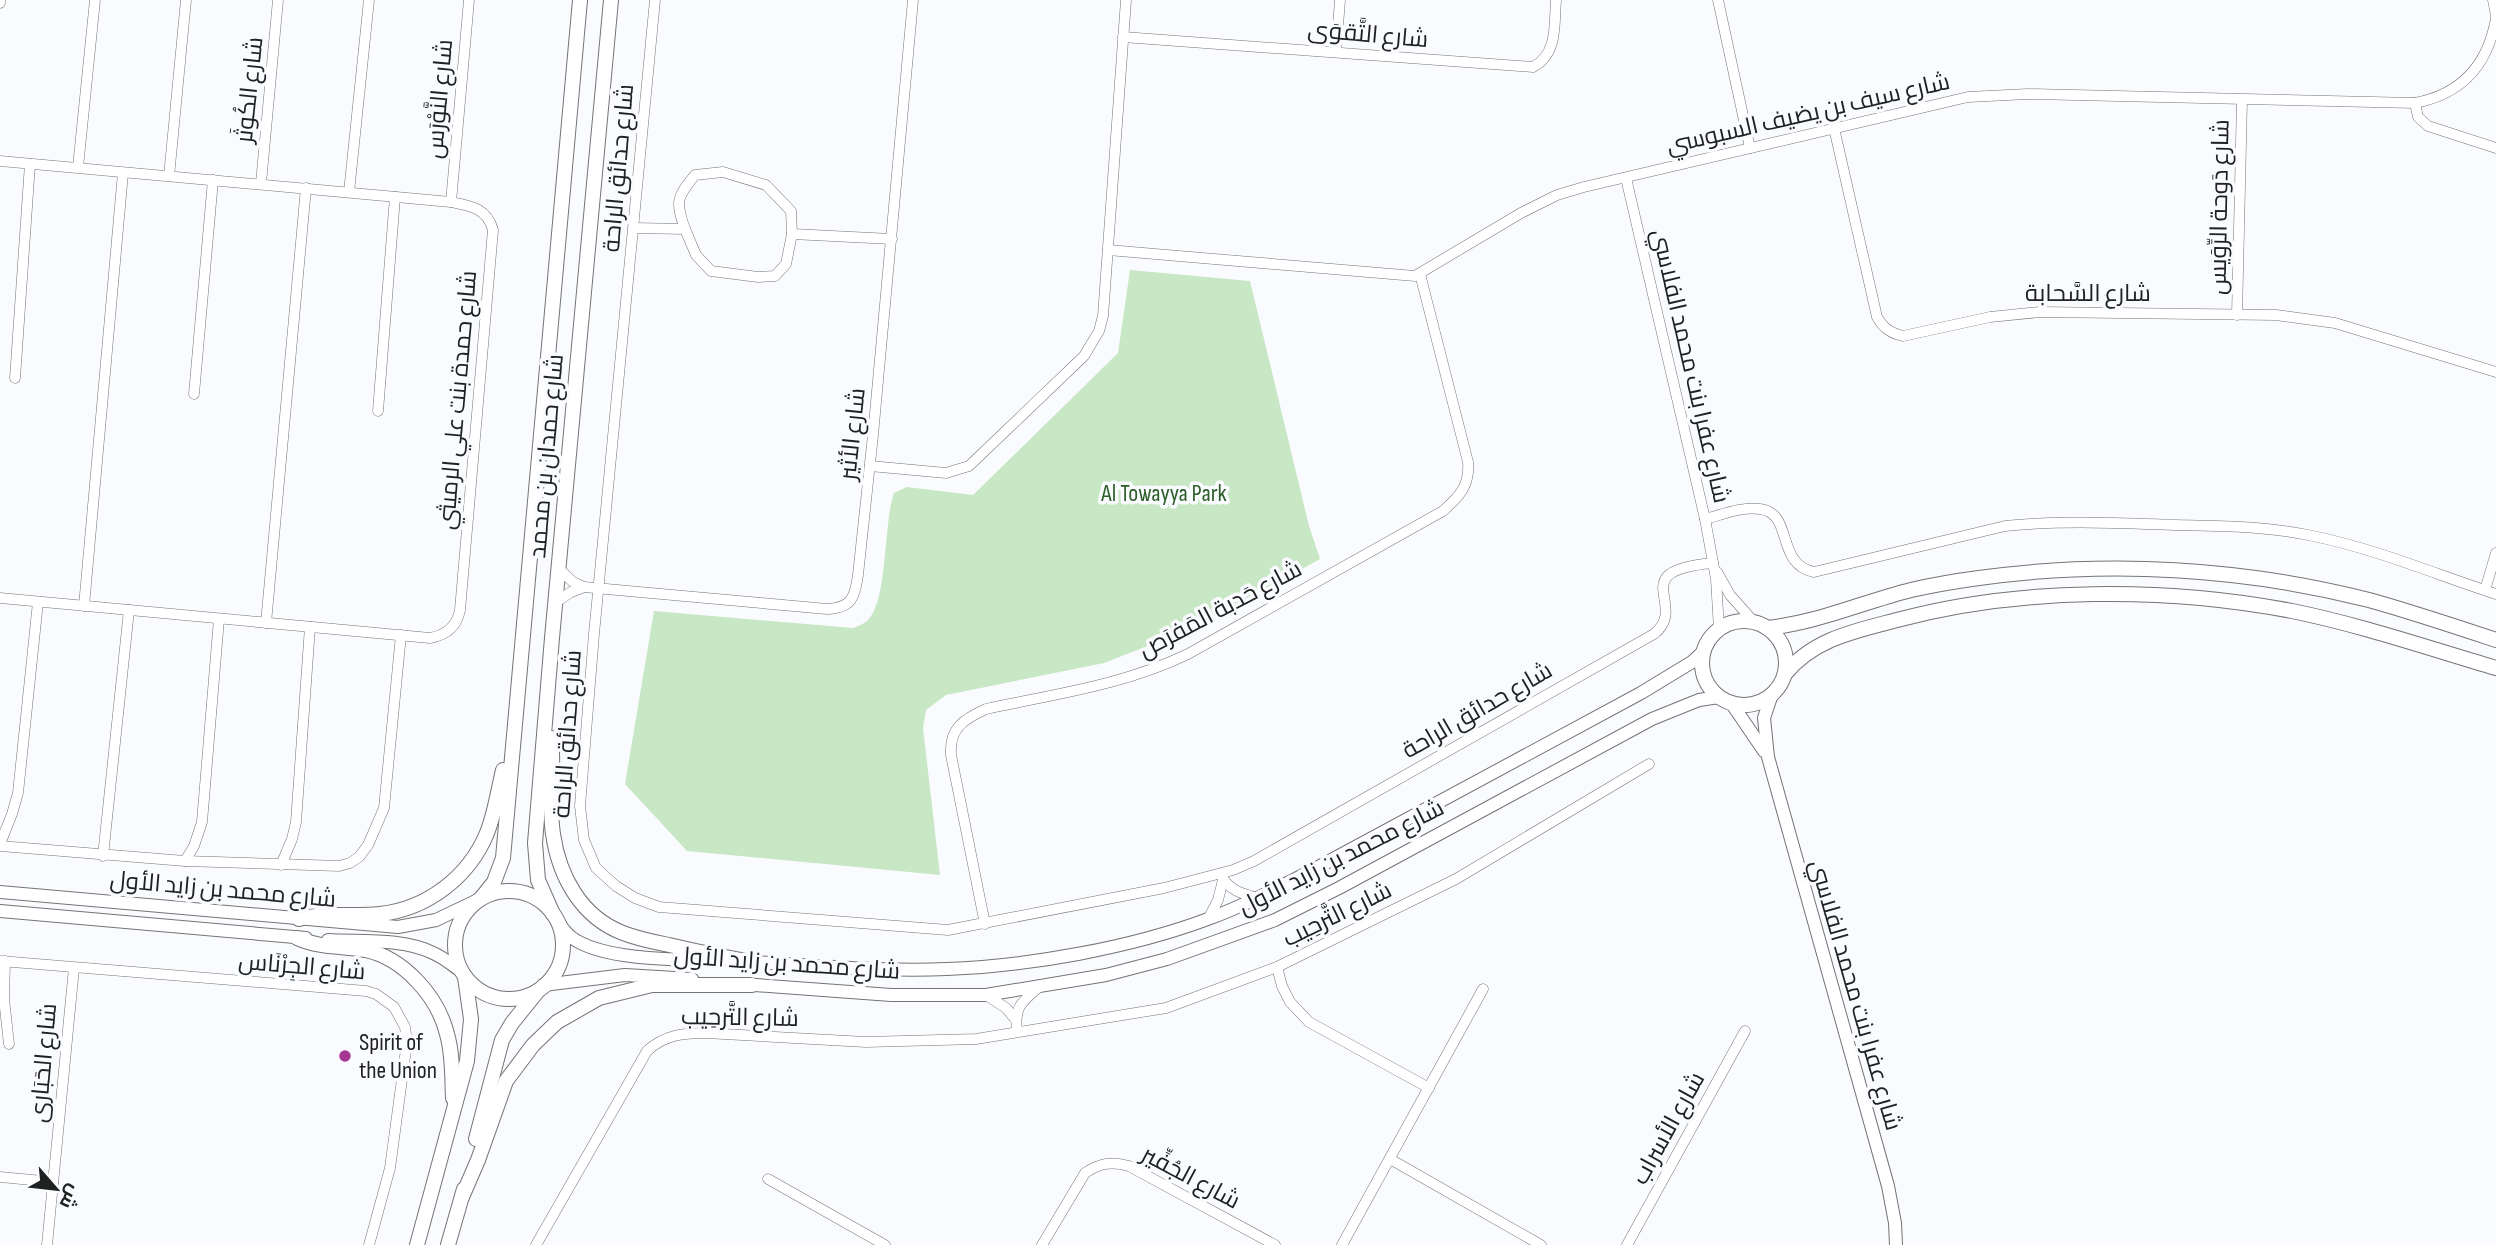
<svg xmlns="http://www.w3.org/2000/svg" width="2496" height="1245" font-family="'Sofia Sans Condensed',Cairo,sans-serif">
<rect width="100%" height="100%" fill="#fafbfe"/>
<path fill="#c8e7c4" d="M 1130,270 L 1250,281 L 1309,526 L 1320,559 L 1196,627 L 1104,663 L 946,695 L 926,710 L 923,728 L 940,875 L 687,851 L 625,784 L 654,611 L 853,628 C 858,626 864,624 868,620 C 888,600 883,525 894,493 L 907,487 L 973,495 L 1118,353 Z"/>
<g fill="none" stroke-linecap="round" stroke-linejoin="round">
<defs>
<g id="minor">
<path d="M 655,0 L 594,634 L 580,806 L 584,840 L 596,868 L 616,886 L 635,898 L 659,907 L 948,930 L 1164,888 L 1233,870 L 1254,861 L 1654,634 C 1690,605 1623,571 1713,563"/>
<path d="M 1718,0 L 1750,148"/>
<path d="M 2493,0 L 2496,15"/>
<path d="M 0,3 L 0,0"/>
<path d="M 1123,37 L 1533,67 C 1558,54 1554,25 1556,0"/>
<path d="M 1336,51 L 1340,0"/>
<path d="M 2415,103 L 2418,117 L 2428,126 L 2496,148"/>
<path d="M 1834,128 L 1877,317 C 1884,329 1891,333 1903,336 L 1990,317 L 2040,312 L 2276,315 L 2335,323 L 2496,372"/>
<path d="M 0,161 L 451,202 C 471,206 487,208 493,230 L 460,610 C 457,626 447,635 430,638 L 0,598"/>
<path d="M 78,167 L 95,0"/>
<path d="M 169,176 L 186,0"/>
<path d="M 1626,178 L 1705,519 L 1716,579 L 1719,629"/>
<path d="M 261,183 L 278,0"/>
<path d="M 349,192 L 369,0"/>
<path d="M 451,202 L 469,0"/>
<path d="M 634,228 L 685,229 L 696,255 L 711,271 L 758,277 L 775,276 L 786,264 L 792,234 L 892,239"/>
<path d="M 685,229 C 675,201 677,197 695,175 L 723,172 L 766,185 L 791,211 L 792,234"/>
<path d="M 1108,250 L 1415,276 L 1521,213 L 1557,195 L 1584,187 L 1968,97 L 2028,94 L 2415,103 C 2462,94 2488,65 2496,18"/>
<path d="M 2237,315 L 2242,100"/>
<path d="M 15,378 L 30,164"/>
<path d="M 194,394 L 213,180"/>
<path d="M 378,411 L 395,197"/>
<path d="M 870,466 L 946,473 L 969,466 L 1084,356 L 1099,331 L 1103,316 L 1126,0"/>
<path d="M 1705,519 C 1721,515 1743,506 1760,509 C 1794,513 1775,564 1814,572 L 2005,526 C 2062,520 2118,523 2175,525 C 2222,526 2267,526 2313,536 C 2376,549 2435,574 2496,594"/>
<path d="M 559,569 L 573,582 L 584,587 L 827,609 C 852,608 855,597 858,575 L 873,435 L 913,0"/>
<path d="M 1717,572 L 1730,595 L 1754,622"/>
<path d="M 2485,590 L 2496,553"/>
<path d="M 556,602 L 571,592 L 584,587"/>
<path d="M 84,606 L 123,173"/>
<path d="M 266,623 L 306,188"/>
<path d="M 0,844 L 12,814 L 18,793 L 38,602"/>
<path d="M 0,846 L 185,861 L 310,865 L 339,866 L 350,863 L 359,857 L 368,845 L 384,808 L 401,635"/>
<path d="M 103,856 L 129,610"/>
<path d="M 185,861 L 194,846 L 202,822 L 219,619"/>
<path d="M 281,865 L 292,839 L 296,822 L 310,627"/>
<path d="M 1221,874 C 1227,890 1243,894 1258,898"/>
<path d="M 1208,919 L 1218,900 L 1223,880"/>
<path d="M 985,924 L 951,755 C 949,728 964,719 986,709 C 1055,694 1124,685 1188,654 L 1443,511 C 1460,496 1470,485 1468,462 L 1420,274"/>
<path d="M 0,961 L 366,991 L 376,994 L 394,1007 L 405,1027 L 407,1042 L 390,1168 L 369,1245"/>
<path d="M 5,961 L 4,999 L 9,1044"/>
<path d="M 1277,967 L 1282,986 L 1290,1002 L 1309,1022 L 1429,1088"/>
<path d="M 986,995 L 1006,1008 L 1016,1020"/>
<path d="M 1017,1031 C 1014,1006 1022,1002 1040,986"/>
<path d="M 1390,1159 L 1541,1245"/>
<path d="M 0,1177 L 53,1182"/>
<path d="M 768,1179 L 885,1245"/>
<path d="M 47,1245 L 74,968"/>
<path d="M 536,1245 L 647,1051 C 664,1035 683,1033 706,1033 L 866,1042 L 976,1039 L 1166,1008 L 1277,967 L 1456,879 L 1649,764"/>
<path d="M 1042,1245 L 1085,1173 C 1100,1163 1112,1161 1129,1166 L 1275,1245"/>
<path d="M 1342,1245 L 1483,989"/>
<path d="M 1627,1245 L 1745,1031"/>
</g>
<g id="tertiary">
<path d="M 1772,694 L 1764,718 L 1768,757 L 1888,1186 L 1895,1223 L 1896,1245"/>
<path d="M 1732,704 L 1764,751"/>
</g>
<g id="secondary">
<path d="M 0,892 L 398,927 L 436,920 L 478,900"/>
<path d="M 0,911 L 306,938"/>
<path d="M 555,917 C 561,926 567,936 577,941 C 612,961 680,959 721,961"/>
<path d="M 328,940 C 361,942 403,938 433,953 C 443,957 452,965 461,971"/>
<path d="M 750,962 C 815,965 881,972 947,969 C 1029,966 1130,948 1208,919 C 1243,906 1276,889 1309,872 L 1641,693 L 1692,662 L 1704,651"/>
<path d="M 742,984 L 891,995 L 986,995 L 1106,975 L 1167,959 L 1275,920 L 1339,888 L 1652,719 L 1699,700 L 1719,697"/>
<path d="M 543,985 L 625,975 L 692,979"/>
</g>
<g id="primary">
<circle cx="1744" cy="663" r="42"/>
<path d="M 1767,628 C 1817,623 1863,602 1911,590 C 1933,585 1956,581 1979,578 C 2108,560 2243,568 2369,600 C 2412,612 2454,626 2496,640"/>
<path d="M 1785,674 C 1813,639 1855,631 1897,620 C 2020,587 2166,587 2292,611 C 2361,625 2428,648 2496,668"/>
<path d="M 551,738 C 555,770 548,802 553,834 C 559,876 581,917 623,933 C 638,939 654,942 669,945 C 699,952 728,958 758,963"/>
<circle cx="509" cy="945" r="54"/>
<path d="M 482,897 L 494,882 L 503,858 L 580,0"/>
<path d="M 553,914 L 538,880 L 535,843 L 552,638 L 611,0"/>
<path d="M 299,919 C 326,912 353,917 380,914 C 427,909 469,877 487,833 C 495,813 498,791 503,770"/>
<path d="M 297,938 C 319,948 341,946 365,950 C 404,958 438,997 447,1034 C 453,1055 452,1077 453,1098"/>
<path d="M 476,1139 L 502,1040 L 512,1023 L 537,992"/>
<path d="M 462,1197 L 478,1160 L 506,1081 L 533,1045 L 557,1022 L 599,998 L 652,985 L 752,985"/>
<path d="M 417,1245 L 467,1061 L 471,1019 L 465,977"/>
<path d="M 448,1245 L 464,1189"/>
</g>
</defs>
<use href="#minor" stroke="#747477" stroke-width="11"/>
<use href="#tertiary" stroke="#747477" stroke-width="14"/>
<use href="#secondary" stroke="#747477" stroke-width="14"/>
<use href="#primary" stroke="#747477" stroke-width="16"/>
<use href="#minor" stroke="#fff" stroke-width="10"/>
<use href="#tertiary" stroke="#fff" stroke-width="12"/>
<use href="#secondary" stroke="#fff" stroke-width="12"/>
<use href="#primary" stroke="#fff" stroke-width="14"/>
</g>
<circle fill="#a63693" stroke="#fafbfe" stroke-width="2.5" cx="345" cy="1056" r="7"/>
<g text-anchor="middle" stroke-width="7" stroke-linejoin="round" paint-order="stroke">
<g font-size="24" fill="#202121" stroke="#fafbfe">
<text transform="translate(1368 34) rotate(5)" y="8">شارع التَّقوَى</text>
<text transform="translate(249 90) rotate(-84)" y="8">شارع الكُوثَر</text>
<text transform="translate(439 99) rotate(-85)" y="8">شارع النَّوْرَس</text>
<text transform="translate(1808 113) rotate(-13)" y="8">شارع سيف بن يضيف السبوسي</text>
<text transform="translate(618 168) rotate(-85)" y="8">شارع حدائق الراحة</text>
<text transform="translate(2219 207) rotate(-89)" y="8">شارع دَوحة الرِّوَيس</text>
<text x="2088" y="301">شارع السَّحابة</text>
<text transform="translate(1691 366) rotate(77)" y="8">شارع عفرا بنت محمد الفلاسي</text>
<text transform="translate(457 400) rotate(-85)" y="8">شارع حمدة بنت علي الرميثي</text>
<text transform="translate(852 434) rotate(-84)" y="8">شارع الأثير</text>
<text transform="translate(546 456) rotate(-85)" y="8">شارع حمدان بن محمد</text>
<text transform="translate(1220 609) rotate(-28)" y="8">شارع حَدبة المَفرَص</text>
<text transform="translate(1477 710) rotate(-30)" y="8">شارع حدائق الراحة</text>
<text transform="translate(567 734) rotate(-86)" y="8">شارع حدائق الراحة</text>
<text transform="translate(1341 857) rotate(-27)" y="8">شارع محمد بن زايد الأول</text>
<text transform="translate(223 889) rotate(5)" y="8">شارع محمد بن زايد الأول</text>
<text transform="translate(1337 914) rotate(-26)" y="8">شارع التَّرحِيب</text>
<text transform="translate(787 963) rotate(4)" y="8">شارع محمد بن زايد الأول</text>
<text transform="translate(302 966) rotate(5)" y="8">شارع الجِرْنَاس</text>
<text transform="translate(1856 995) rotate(74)" y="8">شارع عفرا بنت محمد الفلاسي</text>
<text transform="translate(740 1017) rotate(1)" y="8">شارع التَّرحِيب</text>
<text transform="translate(43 1063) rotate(-85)" y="8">شارع الحَبَارى</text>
<text transform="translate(1668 1128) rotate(-61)" y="8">شارع الأسراب</text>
<text transform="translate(1191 1177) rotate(28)" y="8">شارع الجُفِّير</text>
</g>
<g font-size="24" fill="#2d5d28" stroke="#fafbfe">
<text x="1164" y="501">Al Towayya Park</text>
</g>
<g font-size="24" fill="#202121" stroke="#fafbfe" text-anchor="start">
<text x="359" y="1050">Spirit of<tspan x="359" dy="28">the Union</tspan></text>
</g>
</g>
<g transform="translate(56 1189) rotate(118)" stroke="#fafbfe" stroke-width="5" paint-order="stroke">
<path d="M0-5L12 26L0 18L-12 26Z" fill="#202121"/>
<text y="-10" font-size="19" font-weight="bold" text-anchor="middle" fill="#202121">ش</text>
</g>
</svg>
